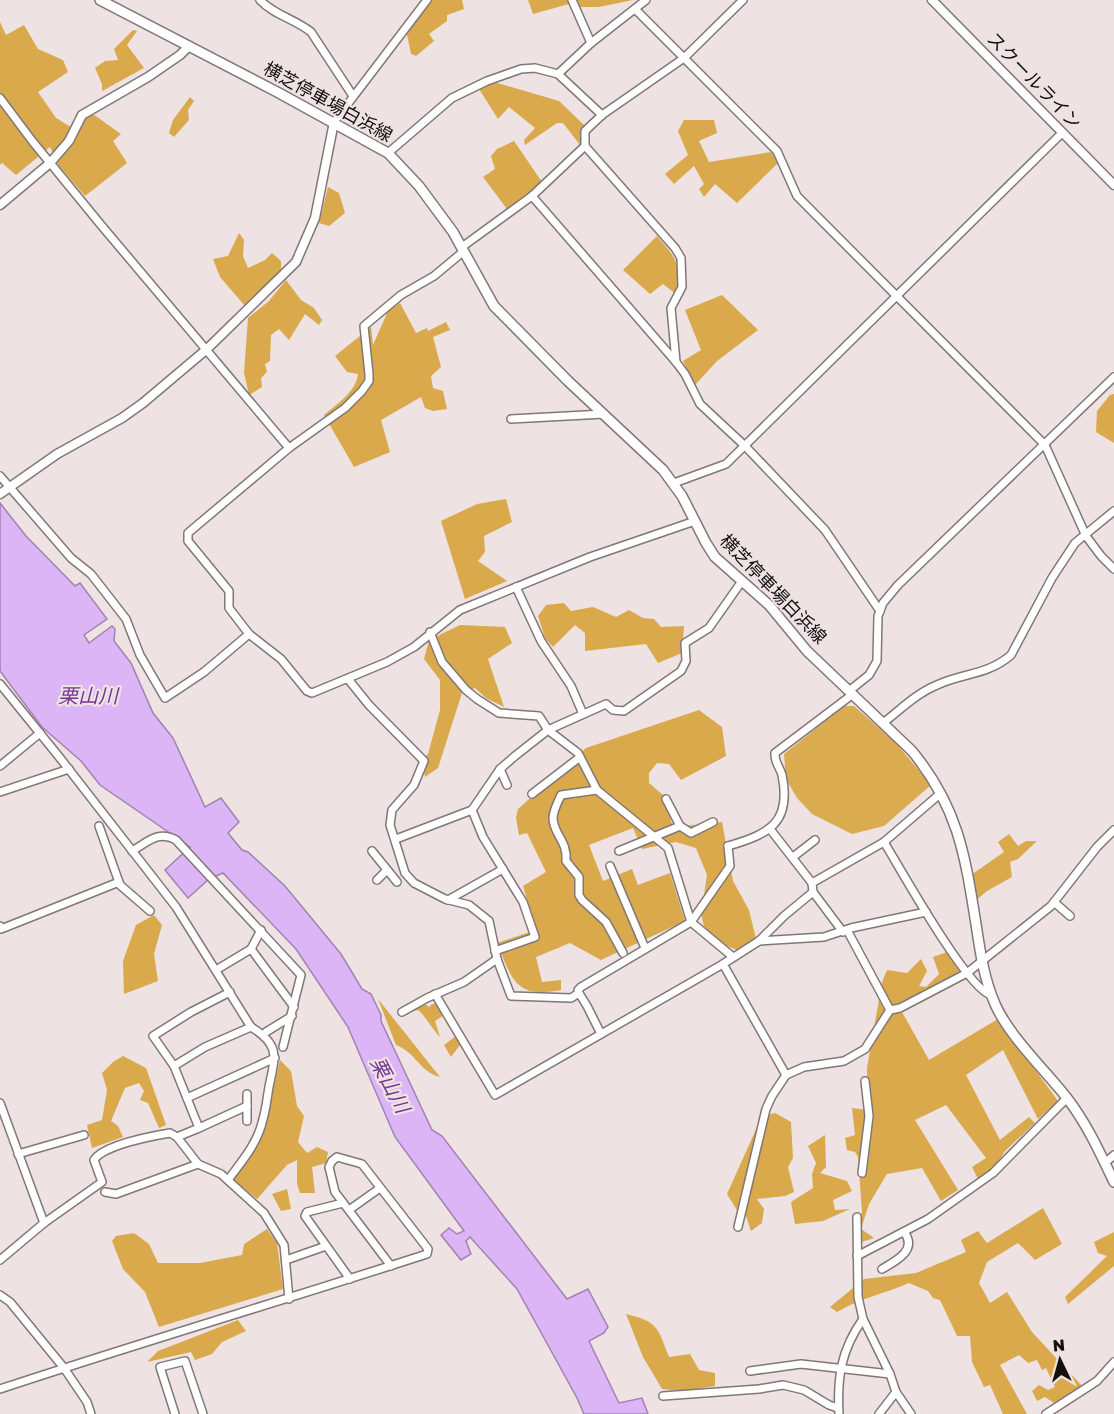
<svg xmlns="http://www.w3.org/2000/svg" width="1114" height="1414" font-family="'Golos Text','Noto Sans JP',sans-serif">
<rect width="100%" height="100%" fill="#eee2e3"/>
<path fill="#dbab4f" d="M 844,706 L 854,706 L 896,743 L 931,785 L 884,826 L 852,834 L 812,814 L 797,798 L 786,779 L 784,754 Z"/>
<g fill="#d9a94c">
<path d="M 432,0 L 462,0 L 464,9 L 447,15 L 447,21 L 429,34 L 434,41 L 416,56 L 411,54 L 406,30 Z"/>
<path d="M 528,0 L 567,0 L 569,4 L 533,14 Z"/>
<path d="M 577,0 L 633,0 L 599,7 L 580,7 Z"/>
<path d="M 0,22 L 6,35 L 24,25 L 38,49 L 63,60 L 68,72 L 38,92 L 56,118 L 77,131 L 83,120 L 93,114 L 121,134 L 113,141 L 127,163 L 85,196 L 59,166 L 50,147 L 16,175 L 2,163 L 0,165 Z"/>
<path d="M 133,30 L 137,31 L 127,45 L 144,68 L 102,91 L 102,84 L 95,68 L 105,61 L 118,60 L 114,49 Z"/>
<path d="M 494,82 L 559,101 L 585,126 L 580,145 L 563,123 L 557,123 L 525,145 L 524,140 L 535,128 L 509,107 L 498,119 L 479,89 Z"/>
<path d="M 190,97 L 194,101 L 188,110 L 189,120 L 174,137 L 169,133 L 173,120 Z"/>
<path d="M 684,120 L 714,120 L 717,133 L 699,141 L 709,162 L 771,152 L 779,162 L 737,203 L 715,184 L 704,197 L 699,189 L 704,184 L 694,166 L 674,184 L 665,174 L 688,155 L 678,131 Z"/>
<path d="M 514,141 L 542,182 L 507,209 L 483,177 L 495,169 L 491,156 L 497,149 Z"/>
<path d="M 328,187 L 339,193 L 345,213 L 329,226 L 319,223 Z"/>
<path d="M 239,233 L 244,240 L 243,256 L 248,268 L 265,260 L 272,253 L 281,261 L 281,269 L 245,306 L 220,277 L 213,259 L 228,256 Z"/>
<path d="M 657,236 C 677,259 681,264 677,295 L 663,284 L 650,294 L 623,270 Z"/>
<path d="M 286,280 L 301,300 L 314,308 L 322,320 L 319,325 L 305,314 L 289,340 L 279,329 L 271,335 L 270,361 L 265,364 L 267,372 L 261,378 L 262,387 L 249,395 L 244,373 L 248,318 L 269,301 Z"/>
<path d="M 722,295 L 758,330 L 717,361 L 695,385 L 683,361 L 701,350 L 685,310 Z"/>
<path d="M 400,303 L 416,333 L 427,328 L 428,331 L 446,322 L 450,330 L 433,337 L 441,367 L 431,376 L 433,388 L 443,391 L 447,409 L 433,411 L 425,408 L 421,397 L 381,420 L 390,452 L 354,467 L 324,415 C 337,404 356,392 358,374 L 347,372 L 335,356 L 371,327 L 373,345 L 388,311 Z"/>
<path d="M 1114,394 L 1114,443 L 1096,432 L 1097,411 L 1110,395 Z"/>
<path d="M 506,499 L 512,522 L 484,536 L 485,552 L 478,561 L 507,581 L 465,599 L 441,521 L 477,504 Z"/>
<path d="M 564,603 L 571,611 L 593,607 L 616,617 L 629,610 L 643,618 L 654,619 L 661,627 L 684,626 L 682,653 L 658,663 L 646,644 L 585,651 L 585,633 L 575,625 L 553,647 L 545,638 L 538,616 L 546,605 Z"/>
<path d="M 460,625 L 505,627 L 512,643 L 488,659 L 504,707 L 486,698 L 475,688 L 462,693 L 438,768 L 425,777 L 422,759 L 428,754 L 440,710 L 440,680 L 424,659 L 429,640 Z"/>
<path d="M 699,710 L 722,727 L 726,756 L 681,780 L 669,764 L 657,763 L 649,773 L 649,783 L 663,795 L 673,827 L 722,822 L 733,881 L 749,910 L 756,939 L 737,950 L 720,943 L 704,926 L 701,914 L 707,875 L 696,848 L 676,842 L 642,849 L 633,828 L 589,845 L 603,881 L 632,869 L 638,885 L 670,873 L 685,921 L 601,960 L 570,943 L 536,957 L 542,982 L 561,980 L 561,990 C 515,999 512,979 497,943 L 536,930 L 523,886 L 546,872 L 527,833 L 519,835 L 516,818 L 518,809 L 586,748 Z"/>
<path d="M 1009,834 L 1018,846 L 1026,841 L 1037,841 L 1018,859 L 1010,862 L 1012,877 L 987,891 L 975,901 L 971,875 L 1004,852 L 998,842 Z"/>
<path d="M 154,915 L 162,925 L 154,954 L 158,981 L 124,994 L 123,961 L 136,925 Z"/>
<path d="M 947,952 L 961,974 L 911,999 L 914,1006 L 902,1012 L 929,1060 L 998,1019 L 1058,1101 L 1038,1119 L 1003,1050 L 966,1075 L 1000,1140 L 1029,1117 L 1035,1123 L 1005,1151 L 997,1164 L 978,1179 L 972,1167 L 986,1158 L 946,1105 L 915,1120 L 958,1190 L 941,1201 L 922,1168 L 887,1174 L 869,1204 L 861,1229 L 874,1238 L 853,1245 L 853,1227 L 862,1212 L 858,1157 L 855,1152 L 847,1150 L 845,1138 L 855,1135 L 852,1108 L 867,1110 L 867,1068 L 882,982 L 887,970 L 907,973 L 921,959 L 927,971 L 919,986 L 926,987 L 939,974 L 933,957 Z"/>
<path d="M 378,999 L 440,1077 C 418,1071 417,1053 396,1045 Z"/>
<path d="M 418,999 L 429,1007 L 432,1004 L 443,1003 L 446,1014 L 435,1021 L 440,1037 C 432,1029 425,1015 418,1010 L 410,1012 L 413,1004 Z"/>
<path d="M 456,1036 L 460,1045 L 451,1057 L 444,1045 Z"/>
<path d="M 123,1056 L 146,1068 L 166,1125 L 159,1128 L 148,1103 L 140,1100 L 144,1091 L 139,1083 L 125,1088 L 111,1121 L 118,1126 L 123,1137 L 92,1148 L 87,1125 L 102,1120 L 107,1090 L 102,1073 L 113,1062 Z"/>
<path d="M 280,1060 L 291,1071 L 297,1106 L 304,1116 L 298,1142 L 307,1153 L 317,1147 L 328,1152 L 326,1163 L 312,1167 L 315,1193 L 300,1193 L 297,1184 L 297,1160 L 287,1165 L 257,1199 L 233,1179 L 256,1147 L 269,1108 Z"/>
<path d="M 775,1113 L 791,1122 L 793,1158 L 788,1167 L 794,1192 L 785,1196 L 757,1199 L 764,1209 L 762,1223 L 751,1231 L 746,1216 L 740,1215 L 727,1194 L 762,1116 Z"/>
<path d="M 825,1135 L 826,1167 L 820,1173 L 847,1181 L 852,1191 L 833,1200 L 835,1210 L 850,1209 L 823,1221 L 795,1224 L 791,1202 L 813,1188 L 812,1174 L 816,1163 L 808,1146 Z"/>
<path d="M 287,1189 L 291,1209 L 281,1211 L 272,1194 Z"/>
<path d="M 1043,1208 L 1062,1244 L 1035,1260 L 1018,1243 L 987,1262 L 979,1283 L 990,1303 L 1007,1292 L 1032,1332 L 1083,1387 L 1057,1405 L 1045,1397 L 1037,1401 L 1032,1391 L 1039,1385 L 1048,1390 L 1055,1387 L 1046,1368 L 1042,1370 L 1037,1360 L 1028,1363 L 1019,1355 L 1000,1365 L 1027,1414 L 1003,1414 L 990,1385 L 984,1387 L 972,1362 L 970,1336 L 957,1336 L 940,1300 L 933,1298 L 928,1291 L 909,1283 C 884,1294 860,1298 837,1312 L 830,1307 L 864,1279 L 916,1273 L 966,1252 L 961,1240 L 978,1231 L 987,1243 Z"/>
<path d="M 267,1229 L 277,1243 L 283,1289 L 159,1327 L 145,1292 L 123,1269 L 112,1241 L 116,1236 L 134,1233 L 149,1244 L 158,1263 L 200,1263 L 242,1255 L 244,1244 Z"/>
<path d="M 1114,1232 L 1114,1266 L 1068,1304 L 1065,1297 L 1107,1256 L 1098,1253 L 1094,1242 Z"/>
<path d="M 626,1314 C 658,1322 657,1326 669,1357 L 690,1354 L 699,1370 L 715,1373 L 715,1386 L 682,1391 L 662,1389 L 643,1357 Z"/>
<path d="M 238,1320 L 246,1331 L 222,1342 L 212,1354 L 195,1360 L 191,1352 L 147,1362 L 158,1351 Z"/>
</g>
<path fill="#dcb5f6" stroke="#a083b1" stroke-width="1.5" d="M 0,503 L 26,536 L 75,586 L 80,583 L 107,619 L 84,635 L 89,643 L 112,626 L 115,629 L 114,641 L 131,663 L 153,713 L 173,738 L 205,807 L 221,798 L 239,822 L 228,833 L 242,850 L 248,852 L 285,886 L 341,954 L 362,989 L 371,994 L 381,1015 L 381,1021 L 432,1130 L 442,1136 L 567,1299 L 588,1289 L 608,1327 L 604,1333 L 589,1341 L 619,1403 L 642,1398 L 648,1414 L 584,1414 L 577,1398 L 517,1289 L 470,1237 L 466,1241 L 471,1254 L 461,1260 L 441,1235 L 449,1228 L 457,1234 L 464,1231 L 395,1137 L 348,1027 L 296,949 L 223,873 L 209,879 L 188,898 L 165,870 L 190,847 L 100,785 L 81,761 L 42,727 L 0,671 Z"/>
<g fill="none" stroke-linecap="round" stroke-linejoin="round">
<defs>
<g id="minor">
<path d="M 260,0 C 274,15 295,19 311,32 L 353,96"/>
<path d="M 635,9 L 777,151 L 797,196 L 1045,445 L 1086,536 L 1101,556 L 1114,569"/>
<path d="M 591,43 L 646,0"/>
<path d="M 558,74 L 591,43 L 572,0"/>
<path d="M 0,98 L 33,142 L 101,225 L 289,448"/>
<path d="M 334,122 L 427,0"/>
<path d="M 585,146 L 675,248 L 681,258 L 682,287 L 671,308 L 676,362"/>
<path d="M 388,153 L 452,98 L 487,81 L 521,69 L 535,68 L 558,74 L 602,115"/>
<path d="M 532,196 L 676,362 L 685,374 L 700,404 L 745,446 L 825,530 L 880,611"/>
<path d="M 462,247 L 532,196 L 585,146 L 585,131 L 602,115 L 684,58 L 743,0"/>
<path d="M 464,251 L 434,276 L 401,295 L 364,326 L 369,374 L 369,381 L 362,391 L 345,408 L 289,448 L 188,533 L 188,541 L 229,591 L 229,608 L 249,634 L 281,659 L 307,691 L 312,693 L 387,662 L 414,647 L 460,610 L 590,557 L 695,521"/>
<path d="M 511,419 L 604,414"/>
<path d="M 0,476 L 71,558 L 91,574 L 126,619 L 140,655 L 165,698 L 204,672 L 249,634"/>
<path d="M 674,483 L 726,464 L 1062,133"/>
<path d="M 516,587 L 541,641 L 571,686 L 583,714"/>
<path d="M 430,632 L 442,662 L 466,690 L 477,699 L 499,713 L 539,716 L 548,730 L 578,753 L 597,790 L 668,848 L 691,922 L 730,866 L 728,846"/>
<path d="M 348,679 L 369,705 L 424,761 L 414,785 L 392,810 L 390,825 L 405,873 L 414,883 L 445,899 L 469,905 L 489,921 L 497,959 L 511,996 L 571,998 L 579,993 L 587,1006 L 601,1034"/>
<path d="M 0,684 L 60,758 L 176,907 L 251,1027 C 281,1045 275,1057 269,1087 C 267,1098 266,1109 263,1119 C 258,1143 242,1161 228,1180"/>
<path d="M 849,691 L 869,675 L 877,661 L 878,616 L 883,603 L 898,585 L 1114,377"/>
<path d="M 883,723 C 900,710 917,693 937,685 C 963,673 988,675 1011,655 L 1052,578 L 1075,543 L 1114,511"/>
<path d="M 0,766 L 40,733"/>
<path d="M 500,769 L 507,785"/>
<path d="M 597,790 L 561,795 C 558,802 553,811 553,818 C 553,834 568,841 566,861 L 579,877 L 579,895 L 582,900 L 606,922 L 623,953"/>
<path d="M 0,792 L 69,769"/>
<path d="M 532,794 L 580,757"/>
<path d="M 666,799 L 680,826 L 691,833 L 713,822"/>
<path d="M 472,810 L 483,837 L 523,902 L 535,937 L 495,951"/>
<path d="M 99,826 L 120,885 L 150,911"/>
<path d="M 770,829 L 812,883"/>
<path d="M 396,839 L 472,810 L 500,769 L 515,756 L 548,730 L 606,704 L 613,710 L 624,711 L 681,671 L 686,661 L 685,643 L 709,628 L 742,581"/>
<path d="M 884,842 C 900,868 967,989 991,995"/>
<path d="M 728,846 C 769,834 792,823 782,775 C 780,767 774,762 775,753 L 853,694"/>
<path d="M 132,851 C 148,842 158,830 176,840 L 301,975 L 283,1047"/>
<path d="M 372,851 L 397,882"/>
<path d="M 619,851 L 680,826"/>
<path d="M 793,857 L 815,840"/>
<path d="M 610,866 L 645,948"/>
<path d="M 377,880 L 387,870"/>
<path d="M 448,900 L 503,869"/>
<path d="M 1054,902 L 1070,916"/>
<path d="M 0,926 L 1,929 L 119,882"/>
<path d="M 843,932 L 813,892 L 812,883 L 884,842 L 941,793"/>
<path d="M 759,941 L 824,937 L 851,928 L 926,912"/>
<path d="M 251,949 L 294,1007"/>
<path d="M 723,964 L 786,1075"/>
<path d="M 216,970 L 251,949 L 261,930"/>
<path d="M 579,993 L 578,990 L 581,987 L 691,922 L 733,957"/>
<path d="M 435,994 L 495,1095 L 723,964 L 759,941 L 784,916 L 813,892"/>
<path d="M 890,1010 L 900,1008 L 967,973 L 1051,906 L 1097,847 L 1114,830"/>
<path d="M 402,1012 L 427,998 L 464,982 L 497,959"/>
<path d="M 266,1032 L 292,1016"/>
<path d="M 174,1066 L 205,1047 L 251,1027"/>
<path d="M 187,1098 L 275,1058"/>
<path d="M 0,1103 L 44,1223"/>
<path d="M 247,1121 L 247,1094"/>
<path d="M 199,1128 L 247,1106"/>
<path d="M 177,1137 L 199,1128 L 174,1066 L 153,1036 L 191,1012 L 230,992"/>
<path d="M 18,1154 L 84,1135"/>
<path d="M 1105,1163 L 1114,1155"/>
<path d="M 862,1173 L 869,1116 L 865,1081"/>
<path d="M 105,1192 L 116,1194 L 198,1164"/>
<path d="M 343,1203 L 307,1212 L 305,1216 L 350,1279"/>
<path d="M 349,1210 L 380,1188"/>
<path d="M 857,1217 L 858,1297 L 863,1319 L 890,1374 L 896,1392 L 911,1414"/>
<path d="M 738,1227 L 766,1109 L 772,1096 L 786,1075 L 804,1067 L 844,1061 L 865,1049 L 890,1010 L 847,930"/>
<path d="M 857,1256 L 928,1219 L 993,1173 L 1067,1098"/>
<path d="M 0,1260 L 44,1223 L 102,1182 L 94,1160 C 104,1145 152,1136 170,1133 L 177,1137 L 198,1164 L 221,1174 L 264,1213 L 284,1245 L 289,1299"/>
<path d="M 286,1260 L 326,1246"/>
<path d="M 882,1269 C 896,1261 918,1250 904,1232"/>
<path d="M 0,1295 L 10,1302 L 64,1368 L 87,1402 L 91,1414"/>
<path d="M 750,1371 L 801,1364 L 890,1374"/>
<path d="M 0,1389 C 142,1342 285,1300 427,1254 L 428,1249 L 362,1164 L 337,1157 L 332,1161 L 329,1167 L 335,1192 L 391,1266"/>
<path d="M 663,1396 L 759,1389 L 783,1385 L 804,1390 L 829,1405 L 838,1408"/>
<path d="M 175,1414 L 160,1367 L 185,1361 L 203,1414"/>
<path d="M 839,1414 C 837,1377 841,1350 863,1319"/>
<path d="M 879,1414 L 896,1392"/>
<path d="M 1046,1414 L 1097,1381 L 1114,1362"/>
</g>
<g id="tertiary">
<path d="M 932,0 L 1114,185"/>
<path d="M 0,205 L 50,163 L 69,141 L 82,115 L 148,77 L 180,55 L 189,46"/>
<path d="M 0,494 L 57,454 L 122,418 L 143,403 L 207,349 L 296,262 L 315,218 L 334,122"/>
</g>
<path id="secondary" d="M 100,0 L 279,93 L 388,153 L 419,186 L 453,232 L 494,306 L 568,381 L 663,470 L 682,496 L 706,543 L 715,557 L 769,605 L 807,651 L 912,751 C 958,807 965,855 976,924 C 980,951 984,979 995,1004 C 1009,1036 1045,1070 1067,1098 C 1087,1124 1100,1153 1114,1182"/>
</defs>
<use href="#minor" stroke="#817777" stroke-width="10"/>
<use href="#tertiary" stroke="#817777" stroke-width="11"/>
<use href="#secondary" stroke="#817777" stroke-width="12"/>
<use href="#minor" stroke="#fff" stroke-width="7"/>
<use href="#tertiary" stroke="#fff" stroke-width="8"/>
<use href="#secondary" stroke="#fff" stroke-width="9"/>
</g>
<g text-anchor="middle" stroke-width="4.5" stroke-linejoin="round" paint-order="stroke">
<g font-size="18" fill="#130f10" stroke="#eee2e3">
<text transform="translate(1034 81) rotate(46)" y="6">スクールライン</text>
<text transform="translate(328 102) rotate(29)" y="6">横芝停車場白浜線</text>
<text transform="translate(773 589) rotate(46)" y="6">横芝停車場白浜線</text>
</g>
<g font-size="20" font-style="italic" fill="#723693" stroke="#eee2e3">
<text x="88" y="703">栗山川</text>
<text transform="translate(390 1085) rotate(62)" y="7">栗山川</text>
</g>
</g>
<g transform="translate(1060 1360) rotate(355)" stroke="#eee2e3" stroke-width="4.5" paint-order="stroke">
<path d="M0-4.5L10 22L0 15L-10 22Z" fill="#130f10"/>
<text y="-9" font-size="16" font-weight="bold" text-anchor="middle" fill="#130f10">N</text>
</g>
</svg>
